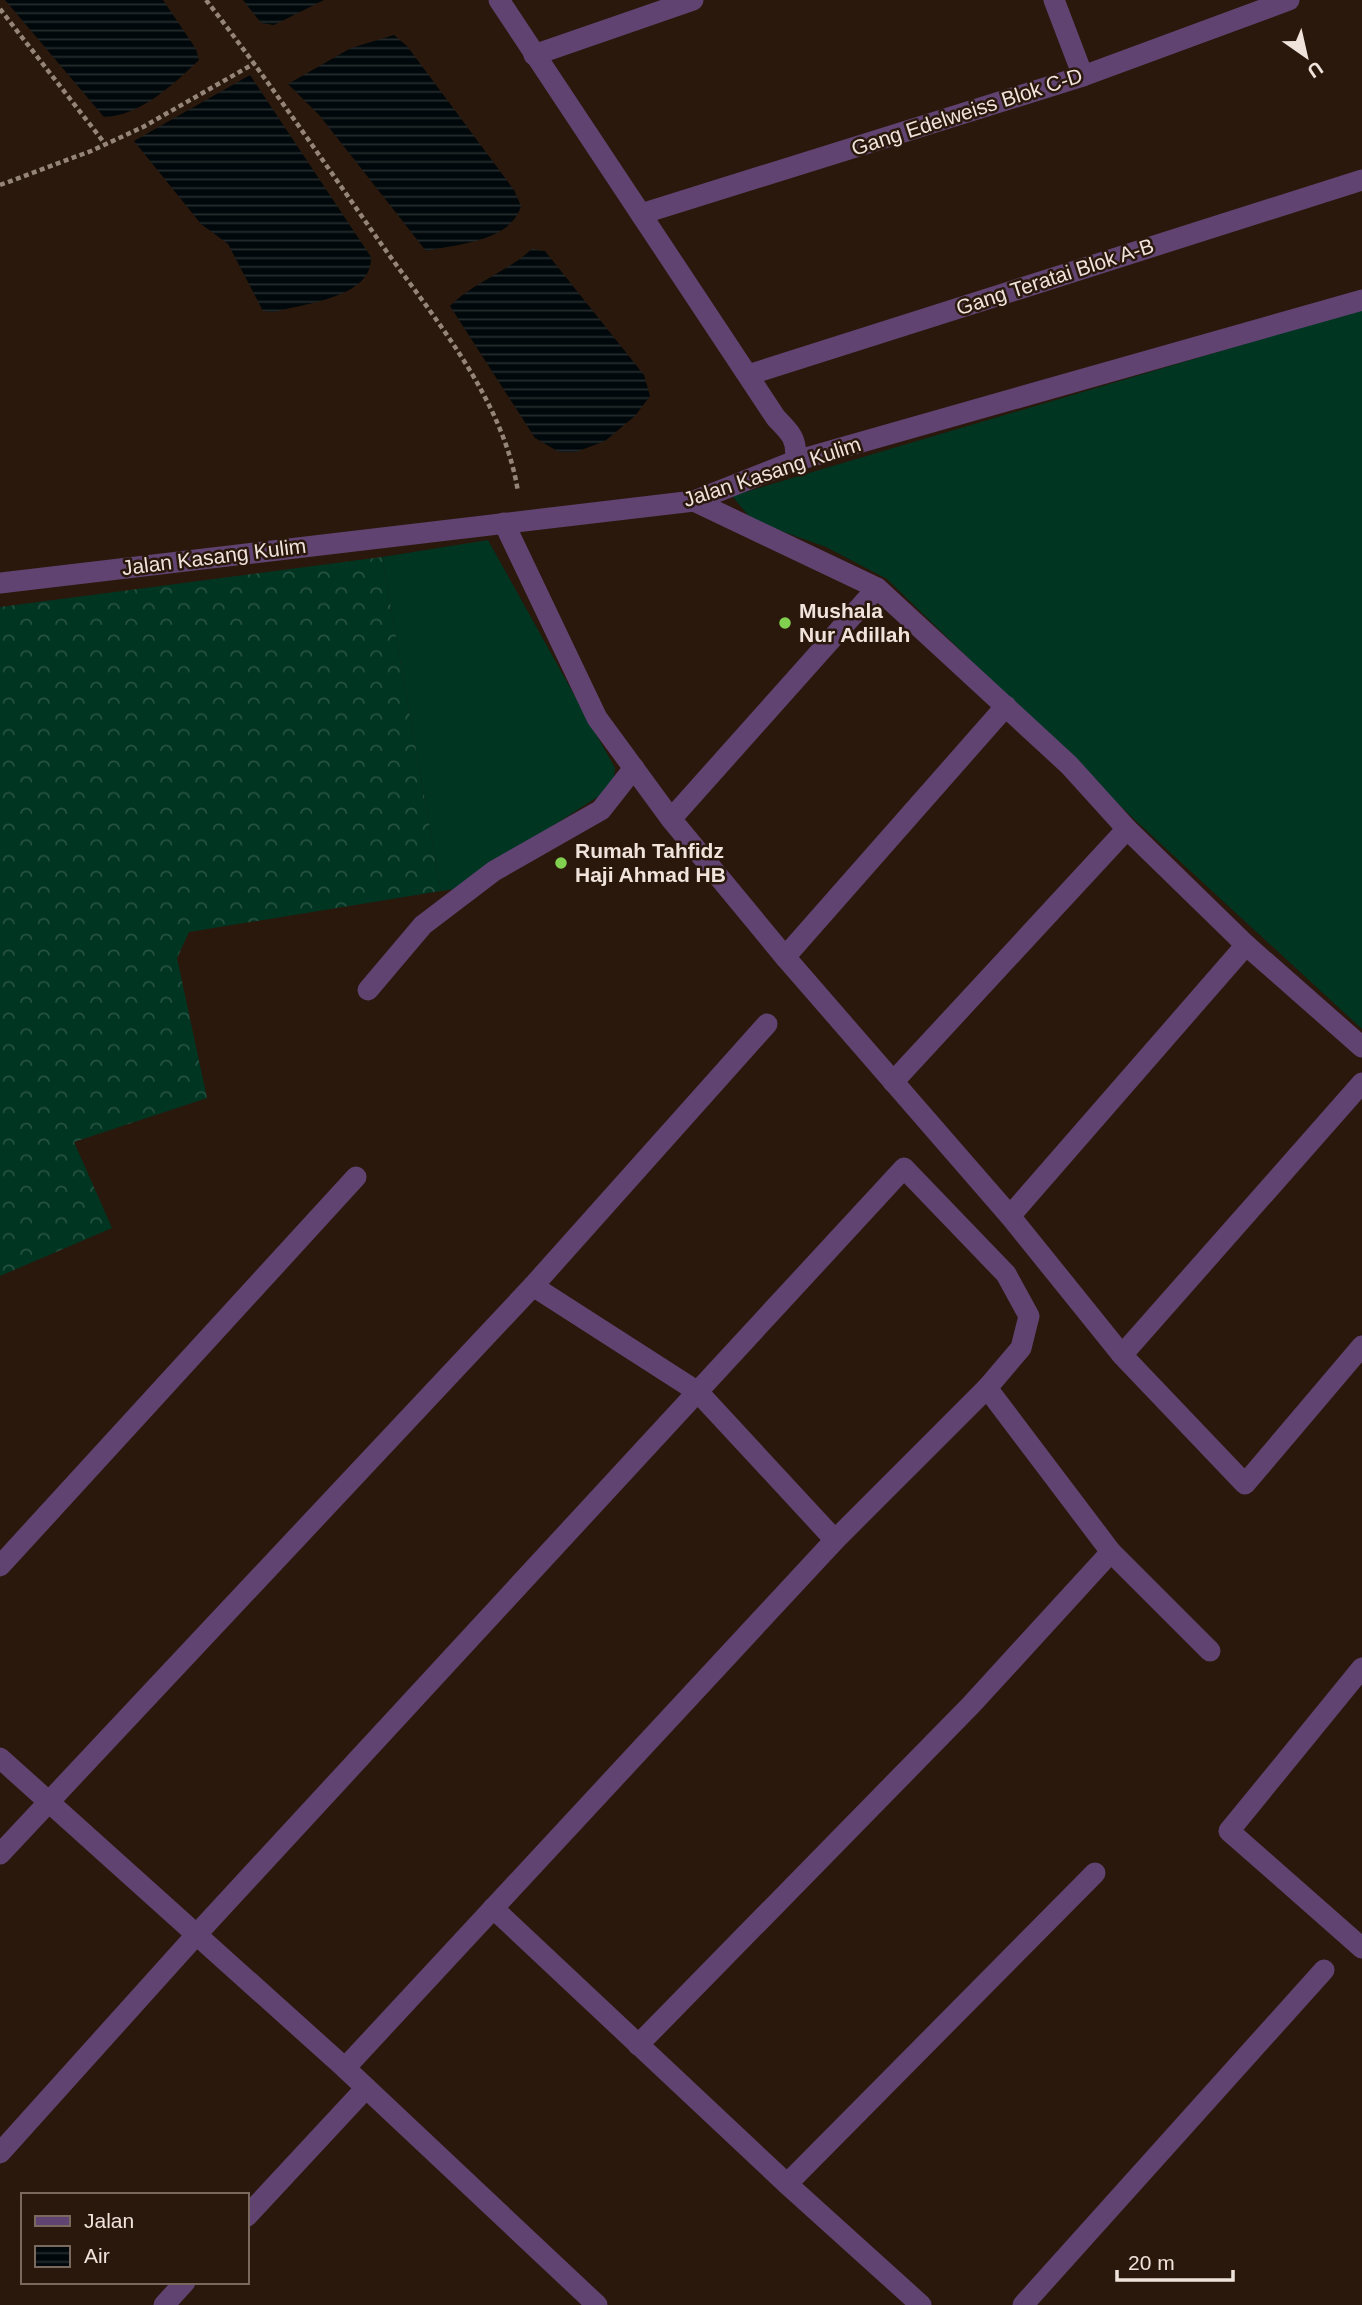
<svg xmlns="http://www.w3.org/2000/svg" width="1362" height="2305" font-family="Arial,sans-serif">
<defs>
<pattern id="forest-crowns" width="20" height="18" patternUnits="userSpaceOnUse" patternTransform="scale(1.75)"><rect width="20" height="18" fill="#003522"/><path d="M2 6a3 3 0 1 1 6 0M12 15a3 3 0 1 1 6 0" fill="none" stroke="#265242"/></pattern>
<pattern id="water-rules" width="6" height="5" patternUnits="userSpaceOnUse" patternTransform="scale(1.75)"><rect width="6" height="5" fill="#00080b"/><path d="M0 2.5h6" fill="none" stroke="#262c2e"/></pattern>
</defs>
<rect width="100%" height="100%" fill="#2a180c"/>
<g fill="#003522">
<path d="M 1362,309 L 1362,1029 L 1136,821 L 887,579 L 826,547 L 753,521 L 732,496 Z"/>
<path d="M 488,540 L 615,768 L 613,787 L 455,889 L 441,891 L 382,557 Z"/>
</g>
<path fill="url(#forest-crowns)" d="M 382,557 L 441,891 L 189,932 L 177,958 L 207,1098 L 74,1142 L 112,1228 L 0,1276 L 0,607 Z"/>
<g fill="url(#water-rules)">
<path d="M 5,0 L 163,0 L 196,49 L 199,60 C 174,84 140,116 104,117 Z"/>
<path d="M 243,0 L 324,0 L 274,25 L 261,23 Z"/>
<path d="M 394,35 L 407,46 L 514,190 L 521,206 C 510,242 458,244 426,251 L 320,116 L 288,84 L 351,48 Z"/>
<path d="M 250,75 L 371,257 C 372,298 305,303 274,312 L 263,311 L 228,244 L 201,224 L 134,141 Z"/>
<path d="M 532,249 L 545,251 L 644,375 L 650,396 L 635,416 L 605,441 L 576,452 L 559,452 L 535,438 L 450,306 C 474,282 507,272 532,249 Z"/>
</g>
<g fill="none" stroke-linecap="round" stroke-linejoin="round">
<g stroke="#94847a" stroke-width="4.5" stroke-dasharray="5 3.5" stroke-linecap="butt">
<path d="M 206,0 C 266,77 321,158 377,238 C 431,315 503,396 518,492"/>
<path d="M 0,9 L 106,145"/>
<path d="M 0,185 L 91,151 L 143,127 L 255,63"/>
</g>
<g stroke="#604370" stroke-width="21">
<path d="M 499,0 L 776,418 C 791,433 798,440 795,461"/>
<path d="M 1054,0 L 1083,76"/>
<path d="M 534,55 L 693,0"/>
<path d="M 641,214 L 1083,76 L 1289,0"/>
<path d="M 748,375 L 1362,180"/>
<path d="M 694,501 L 877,588 L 1069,765 L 1127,829 L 1246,945 L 1362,1047"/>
<path d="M 504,523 L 597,718 L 671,819 L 785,957 L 1010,1216 L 1122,1355 L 1245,1484 L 1362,1346"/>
<path d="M 0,583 L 694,501 L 795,461 L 1362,300"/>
<path d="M 671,819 L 877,588"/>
<path d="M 785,957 L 1006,706"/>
<path d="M 368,990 L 423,925 L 494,871 L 601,810 L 634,768"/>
<path d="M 893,1082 L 1127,829"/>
<path d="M 1010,1216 L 1246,945"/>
<path d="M 533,1286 L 767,1024"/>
<path d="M 1122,1355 L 1362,1083"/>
<path d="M 987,1388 L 1111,1552 L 1210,1651"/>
<path d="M 0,1566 L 356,1177"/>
<path d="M 1362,1668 L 1229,1831 L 1362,1948"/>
<path d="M 0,1758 L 345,2068 L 597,2305"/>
<path d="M 0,1854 L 533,1286 L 698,1392 L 835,1540"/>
<path d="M 493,1908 L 787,2184 L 921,2305"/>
<path d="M 638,2045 L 971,1705 L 1111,1552"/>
<path d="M 0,2153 L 197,1934 L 904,1168 L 1006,1274 L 1029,1316 L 1021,1348 L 987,1388 L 835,1540 L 345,2068"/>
<path d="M 787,2184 L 1095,1873"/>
<path d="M 247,2216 L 366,2088"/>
<path d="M 164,2305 L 185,2282"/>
<path d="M 1023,2305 L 1324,1970"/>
</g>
</g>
<g fill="#82d050" stroke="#2a180c" stroke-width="2.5">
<circle cx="785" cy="623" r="7"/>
<circle cx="561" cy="863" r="7"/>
</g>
<g text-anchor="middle" stroke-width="5" stroke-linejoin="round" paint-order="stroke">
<g font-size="21" fill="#f0e3db" stroke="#2a180c">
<text transform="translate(967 112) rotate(-18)" y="7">Gang Edelweiss Blok C-D</text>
<text transform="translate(1055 277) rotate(-18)" y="7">Gang Teratai Blok A-B</text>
<text transform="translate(772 472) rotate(-18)" y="7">Jalan Kasang Kulim</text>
<text transform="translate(214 557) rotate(-7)" y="7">Jalan Kasang Kulim</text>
</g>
<g font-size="21" font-weight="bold" fill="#f0e3db" stroke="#2a180c" text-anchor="start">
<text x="799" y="618">Mushala<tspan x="799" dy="24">Nur Adillah</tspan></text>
<text x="575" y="858">Rumah Tahfidz<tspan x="575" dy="24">Haji Ahmad HB</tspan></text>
</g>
</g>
<rect x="21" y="2193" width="228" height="91" fill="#2a180c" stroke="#79695f" stroke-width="2"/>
<rect x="35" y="2216" width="35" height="10" fill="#604370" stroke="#79695f" stroke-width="2"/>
<text x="84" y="2228" font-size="21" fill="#f0e3db">Jalan</text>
<rect x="35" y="2246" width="35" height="21" fill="url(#water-rules)" stroke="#79695f" stroke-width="2"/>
<text x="84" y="2263" font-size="21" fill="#f0e3db">Air</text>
<g transform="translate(1306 56) rotate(146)" stroke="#2a180c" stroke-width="5" paint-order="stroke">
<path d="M0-5L12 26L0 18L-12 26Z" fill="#f0e3db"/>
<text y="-10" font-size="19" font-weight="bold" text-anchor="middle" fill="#f0e3db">U</text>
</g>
<path d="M1117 2270v10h116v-10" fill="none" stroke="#f0e3db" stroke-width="3.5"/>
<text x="1128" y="2270" font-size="21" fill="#f0e3db" stroke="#2a180c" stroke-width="5" paint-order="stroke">20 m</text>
</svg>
